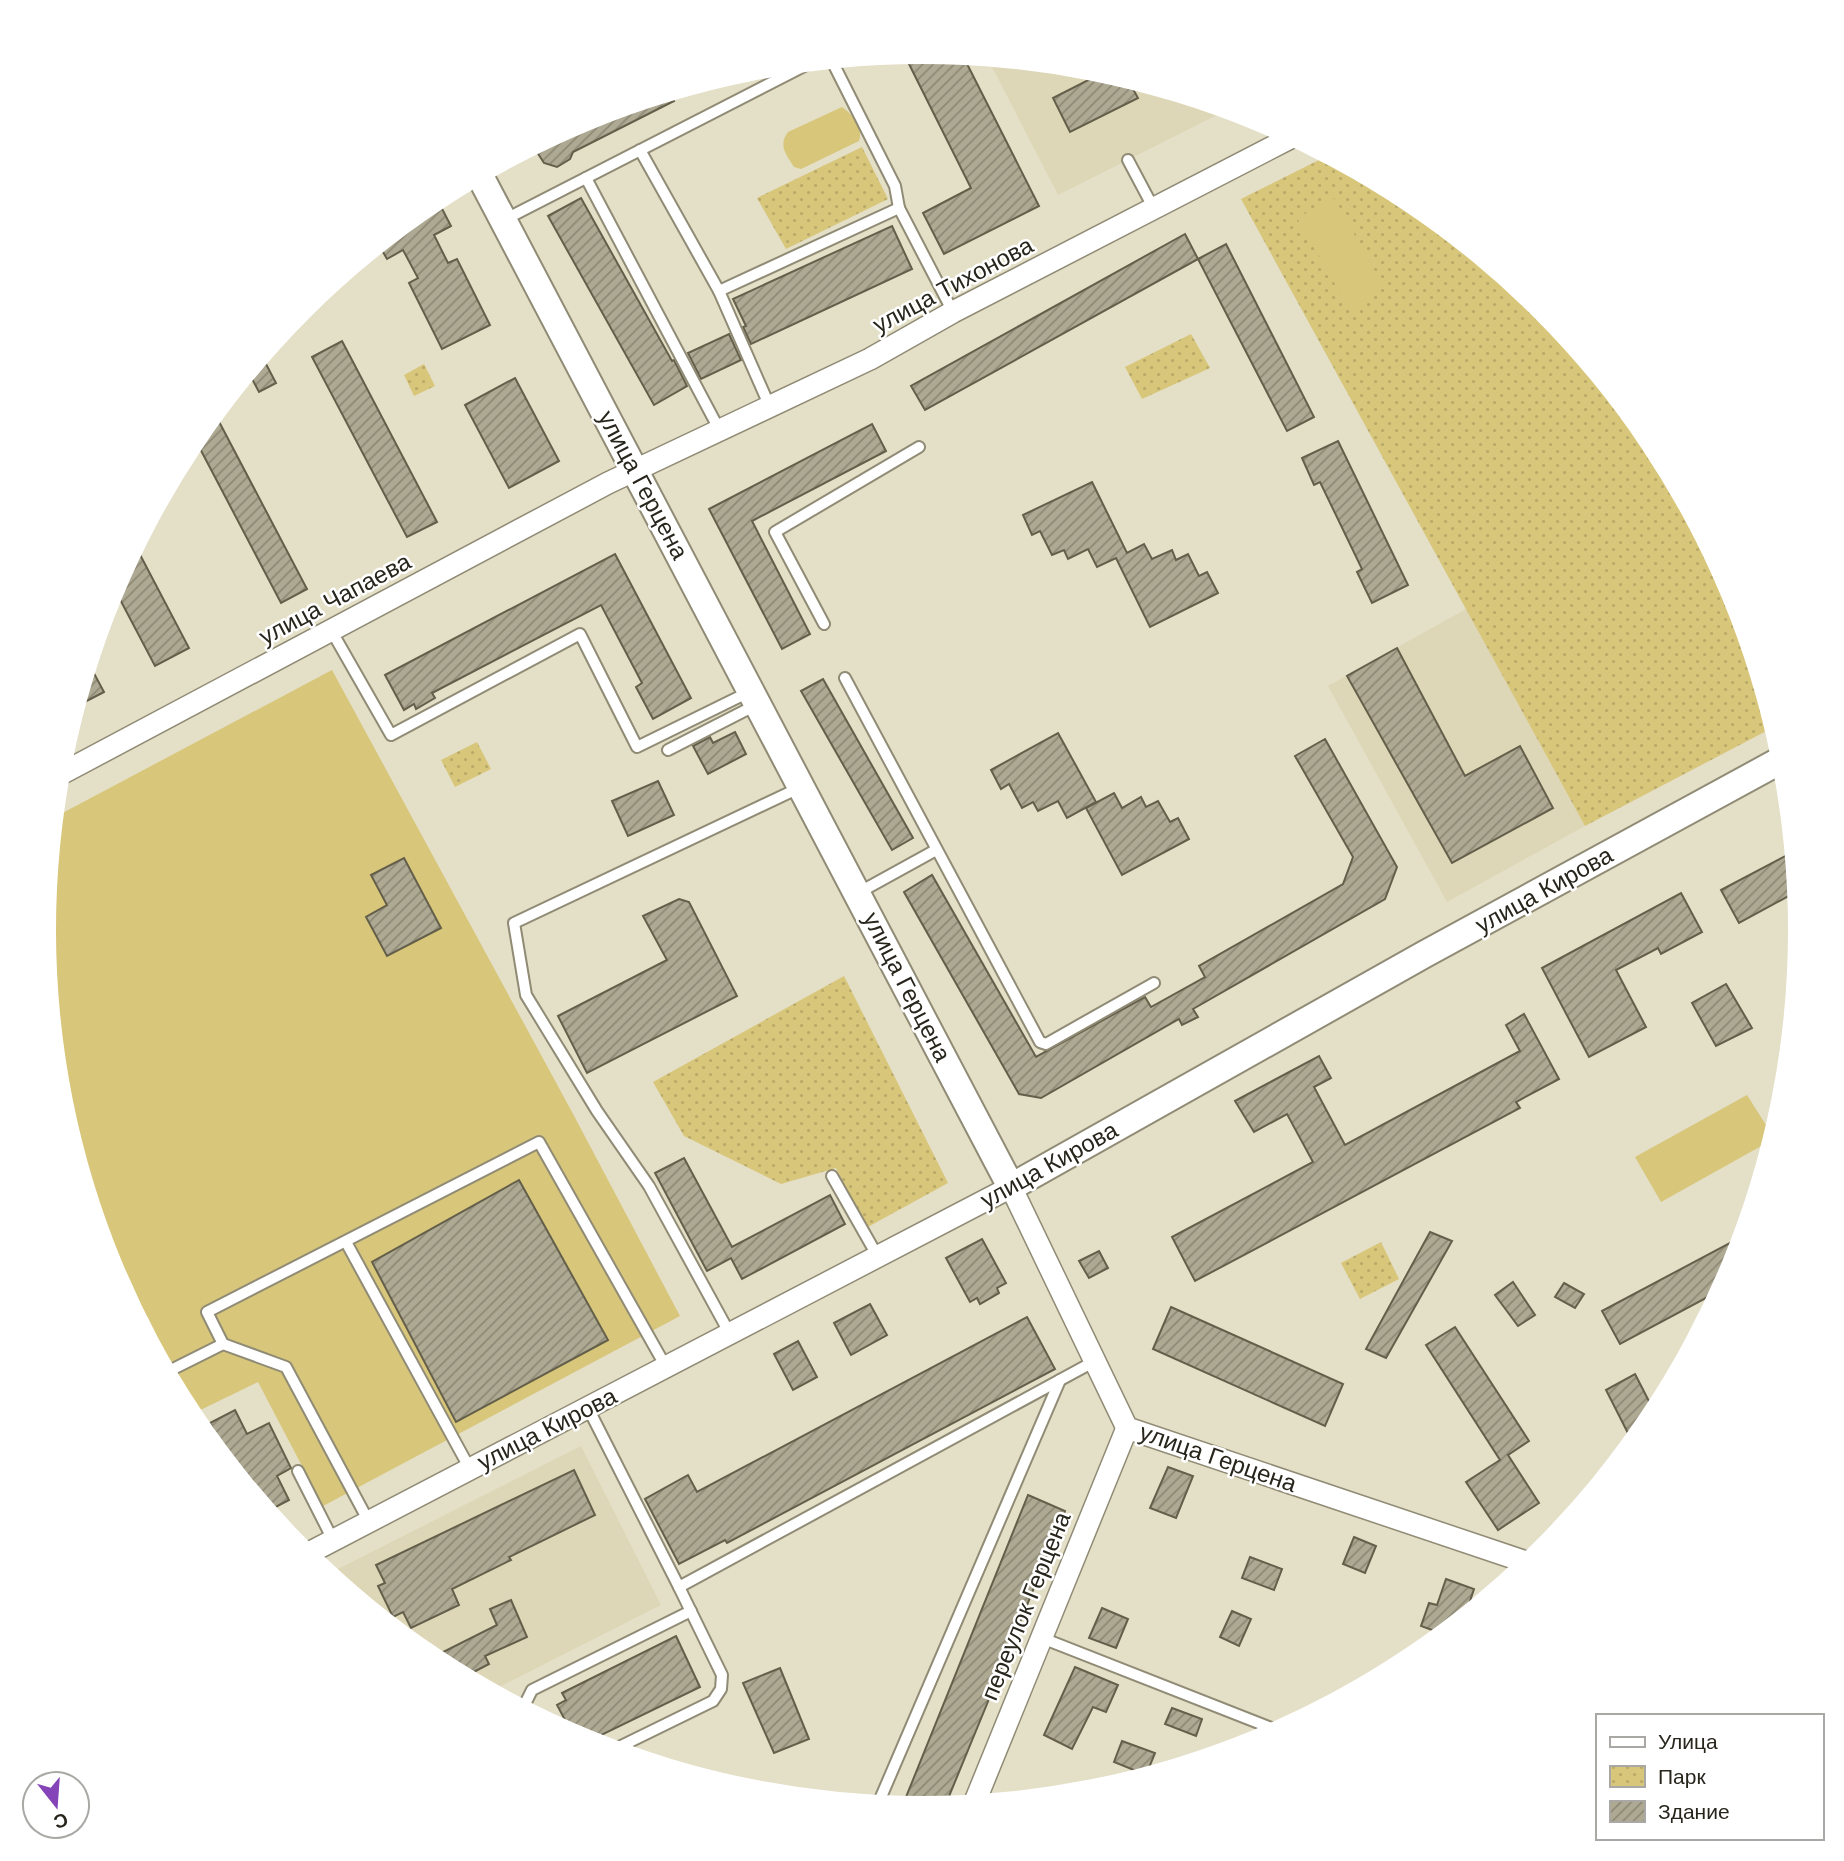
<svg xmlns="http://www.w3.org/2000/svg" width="1844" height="1861" font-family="Arial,sans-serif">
<defs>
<pattern id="park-dots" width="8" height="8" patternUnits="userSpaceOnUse" patternTransform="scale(1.75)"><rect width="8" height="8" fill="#d8c67a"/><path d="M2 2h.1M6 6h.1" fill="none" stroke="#b9aa69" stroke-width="1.8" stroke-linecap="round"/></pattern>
<pattern id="building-hatch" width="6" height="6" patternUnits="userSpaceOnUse" patternTransform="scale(1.75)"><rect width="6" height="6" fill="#aea992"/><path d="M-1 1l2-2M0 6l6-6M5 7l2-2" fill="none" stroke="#8e8976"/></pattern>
</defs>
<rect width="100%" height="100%" fill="#e4dfc7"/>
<g fill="#ded7b7">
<path d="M 988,59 L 1094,69 L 1227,110 L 1058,195 Z"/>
<path d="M 1466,609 L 1585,826 L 1447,902 L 1328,686 Z"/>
<path d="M 581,1446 L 661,1605 L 491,1691 L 434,1661 L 328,1574 Z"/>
</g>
<g fill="url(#park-dots)">
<path d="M 862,147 L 888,199 L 786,249 L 757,198 Z"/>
<path d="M 1327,156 L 1410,200 L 1543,310 L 1652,443 L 1734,595 L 1774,727 L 1585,826 L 1241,199 Z"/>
<path d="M 1191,334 L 1210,368 L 1142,399 L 1125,367 Z"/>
<path d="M 424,364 L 435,386 L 414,396 L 404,375 Z"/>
<path d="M 477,742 L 491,769 L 455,787 L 441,760 Z"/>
<path d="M 844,976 L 948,1183 L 866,1228 L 836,1168 L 781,1184 L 684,1136 L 653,1082 Z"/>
<path d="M 1381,1242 L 1399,1279 L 1360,1299 L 1341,1263 Z"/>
</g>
<g fill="#d8c67a">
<path d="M 842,107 C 852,114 864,128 859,141 L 801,169 L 794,167 C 786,154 778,145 788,132 Z"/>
<path d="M 1334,198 L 1384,287 L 1350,310 L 1297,218 Z"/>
<path d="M 332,670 L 572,1112 L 680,1316 L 323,1506 L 258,1382 L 190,1415 L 110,1266 L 61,1101 L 44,930 L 55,817 Z"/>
<path d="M 1747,1095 L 1773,1136 L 1772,1140 L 1661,1202 L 1635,1157 Z"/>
</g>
<g fill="url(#building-hatch)" stroke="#645f4a" stroke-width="2">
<path d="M 922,52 L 963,56 L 1039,206 L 944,254 L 923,213 L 971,188 L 904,54 Z"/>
<path d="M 1104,72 L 1128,80 L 1138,98 L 1070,132 L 1053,98 Z"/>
<path d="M 670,93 L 674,101 L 573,152 L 570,159 L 557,167 L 544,163 L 537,152 L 539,144 L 586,119 Z"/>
<path d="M 581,198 L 672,361 L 674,360 L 687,386 L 654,405 L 548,216 Z"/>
<path d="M 437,199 L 451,226 L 434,235 L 448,263 L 457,259 L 490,325 L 442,349 L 409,283 L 418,278 L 403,250 L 387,259 L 379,245 Z"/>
<path d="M 892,226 L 912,269 L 751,344 L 743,327 L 746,326 L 733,299 Z"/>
<path d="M 1185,234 L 1198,259 L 925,410 L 911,386 Z"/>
<path d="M 1226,244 L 1314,417 L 1287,431 L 1198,259 Z"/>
<path d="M 729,334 L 741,360 L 701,379 L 688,353 Z"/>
<path d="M 342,341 L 437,522 L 407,537 L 312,357 Z"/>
<path d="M 266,364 L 276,383 L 259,392 L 249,373 Z"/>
<path d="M 515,378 L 559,461 L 509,488 L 465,405 Z"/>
<path d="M 215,414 L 307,589 L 281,603 L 195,439 Z"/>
<path d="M 872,424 L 886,451 L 752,521 L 810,634 L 782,649 L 709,509 Z"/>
<path d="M 1338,441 L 1408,585 L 1372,603 L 1357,572 L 1362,569 L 1320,482 L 1314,485 L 1302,458 Z"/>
<path d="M 1092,482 L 1127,553 L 1144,544 L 1152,559 L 1172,550 L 1176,560 L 1188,554 L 1199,576 L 1207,572 L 1218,593 L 1150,627 L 1116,558 L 1097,567 L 1088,549 L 1068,559 L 1064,550 L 1052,555 L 1040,531 L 1032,535 L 1023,515 Z"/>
<path d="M 136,547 L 189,648 L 155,666 L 114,588 Z"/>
<path d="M 615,554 L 691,698 L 653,719 L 636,687 L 642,683 L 601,605 L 432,693 L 435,698 L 416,709 L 414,704 L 404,710 L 385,675 Z"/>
<path d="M 1397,648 L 1465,776 L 1520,746 L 1553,808 L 1452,863 L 1347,676 Z"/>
<path d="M 89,664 L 104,692 L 77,706 Z"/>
<path d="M 823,679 L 913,838 L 892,850 L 801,691 Z"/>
<path d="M 735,732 L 746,754 L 708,774 L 693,746 L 710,737 L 713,743 Z"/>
<path d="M 1058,733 L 1096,802 L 1067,818 L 1058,801 L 1038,811 L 1033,802 L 1022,808 L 1009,784 L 1001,789 L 991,770 Z"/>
<path d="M 1325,739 L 1397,867 L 1385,899 L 1193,1009 L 1198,1017 L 1182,1025 L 1179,1019 L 1041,1098 L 1019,1094 L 904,892 L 932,875 L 1036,1057 L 1145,997 L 1151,1007 L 1205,977 L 1199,966 L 1343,884 L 1353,857 L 1295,756 Z"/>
<path d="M 658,781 L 674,815 L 628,836 L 612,801 Z"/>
<path d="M 1114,793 L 1122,808 L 1141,797 L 1146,807 L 1158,801 L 1170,822 L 1178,818 L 1189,839 L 1122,875 L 1086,808 Z"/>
<path d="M 1793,852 L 1796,892 L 1739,923 L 1721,890 Z"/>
<path d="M 404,858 L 441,928 L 387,956 L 366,917 L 387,905 L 371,875 Z"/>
<path d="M 1681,893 L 1702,932 L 1661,954 L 1658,948 L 1616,970 L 1646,1027 L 1589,1057 L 1542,968 Z"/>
<path d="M 679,899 L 689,902 L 737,996 L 587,1073 L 558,1016 L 667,960 L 643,916 Z"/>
<path d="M 1726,984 L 1752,1028 L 1716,1046 L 1692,1003 Z"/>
<path d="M 1524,1014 L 1559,1079 L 1516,1102 L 1520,1108 L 1195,1281 L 1172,1237 L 1313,1162 L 1287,1114 L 1254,1132 L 1235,1101 L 1319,1056 L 1331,1078 L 1314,1087 L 1345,1145 L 1520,1051 L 1506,1025 Z"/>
<path d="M 684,1158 L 732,1247 L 830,1195 L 845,1224 L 742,1279 L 731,1258 L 707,1271 L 655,1173 Z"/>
<path d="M 519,1180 L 608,1340 L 456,1422 L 372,1262 Z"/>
<path d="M 1430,1232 L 1452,1241 L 1386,1358 L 1366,1349 Z"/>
<path d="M 1743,1236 L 1733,1267 L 1721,1290 L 1620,1344 L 1602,1311 Z"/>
<path d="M 982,1239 L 1006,1283 L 997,1288 L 999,1293 L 980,1304 L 977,1298 L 970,1302 L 946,1258 Z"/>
<path d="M 1099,1251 L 1108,1268 L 1089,1278 L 1079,1261 Z"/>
<path d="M 1513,1282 L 1535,1315 L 1518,1326 L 1495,1295 Z"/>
<path d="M 1564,1283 L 1584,1294 L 1575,1308 L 1555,1297 Z"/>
<path d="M 870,1304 L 887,1335 L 851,1355 L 834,1323 Z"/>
<path d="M 1171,1307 L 1343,1384 L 1325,1426 L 1153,1349 Z"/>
<path d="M 1027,1317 L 1055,1369 L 727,1543 L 725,1540 L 679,1564 L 645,1499 L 688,1475 L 697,1492 Z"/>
<path d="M 1455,1327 L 1529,1441 L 1508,1455 L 1539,1503 L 1498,1530 L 1466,1482 L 1500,1460 L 1426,1345 Z"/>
<path d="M 798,1341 L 817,1377 L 793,1390 L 774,1354 Z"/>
<path d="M 1635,1374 L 1655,1413 L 1633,1443 L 1606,1390 Z"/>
<path d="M 235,1410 L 247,1434 L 269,1423 L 291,1468 L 277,1476 L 289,1500 L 268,1511 L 233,1469 L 210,1423 Z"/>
<path d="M 1168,1467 L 1193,1476 L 1176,1518 L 1150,1508 Z"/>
<path d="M 574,1470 L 595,1515 L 509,1557 L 511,1560 L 452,1589 L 459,1605 L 411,1628 L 403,1612 L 393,1617 L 378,1586 L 385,1583 L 376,1565 Z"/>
<path d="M 1028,1495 L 1065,1511 L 987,1704 L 945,1806 L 922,1809 L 902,1807 Z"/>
<path d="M 1354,1537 L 1376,1546 L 1365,1573 L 1343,1564 Z"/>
<path d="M 1250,1557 L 1282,1569 L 1274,1590 L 1242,1578 Z"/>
<path d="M 1446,1579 L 1474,1589 L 1465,1616 L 1443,1634 L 1421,1626 L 1429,1603 L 1437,1605 Z"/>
<path d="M 511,1600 L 527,1637 L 485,1656 L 489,1664 L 464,1677 L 431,1658 L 497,1625 L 490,1609 Z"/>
<path d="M 1102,1608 L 1128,1619 L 1116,1648 L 1089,1638 Z"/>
<path d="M 1232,1611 L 1251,1619 L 1239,1646 L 1220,1637 Z"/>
<path d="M 676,1636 L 700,1687 L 587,1742 L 573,1735 L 557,1705 L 566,1700 L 562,1693 Z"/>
<path d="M 1075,1667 L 1118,1685 L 1106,1712 L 1093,1707 L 1072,1749 L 1044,1735 Z"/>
<path d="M 780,1668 L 809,1739 L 774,1753 L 743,1683 Z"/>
<path d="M 1172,1708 L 1202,1719 L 1196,1736 L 1165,1724 Z"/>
<path d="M 1122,1741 L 1155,1753 L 1146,1775 L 1114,1762 Z"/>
</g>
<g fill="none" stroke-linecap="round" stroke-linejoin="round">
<defs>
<g id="service">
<path d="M 832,61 L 895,186 L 899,208"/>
<path d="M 640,150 L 719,291"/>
<path d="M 1128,160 L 1154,209"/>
<path d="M 586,178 L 720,431"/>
<path d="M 504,220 L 810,63"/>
<path d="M 770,407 L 719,291 L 899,208 L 953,312"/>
<path d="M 824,624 L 775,532 L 919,447"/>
<path d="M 331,630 L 391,735 L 580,634 L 637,747 L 749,692"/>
<path d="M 845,678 L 1040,1042 L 1046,1044 L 1154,983"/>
<path d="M 668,750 L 756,705"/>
<path d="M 858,893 L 936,850"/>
<path d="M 832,1176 L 878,1257"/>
<path d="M 346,1242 L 470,1469"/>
<path d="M 730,1334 L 649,1186 L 597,1111 L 526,995 L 514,923 L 799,788"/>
<path d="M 167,1372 L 223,1344"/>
<path d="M 588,1408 L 679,1587 L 1095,1361"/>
<path d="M 298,1471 L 333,1540"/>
<path d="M 369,1522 L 286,1367 L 223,1344 L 207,1312 L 539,1142 L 666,1367"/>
<path d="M 1042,1638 L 1279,1731"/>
<path d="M 523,1708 L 532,1690 L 691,1611"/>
<path d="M 613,1750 L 713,1701 L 721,1689 L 722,1675 L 679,1587"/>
<path d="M 878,1804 L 1060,1380"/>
</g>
<g id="minor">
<path d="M 59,775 L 608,483 L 870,359 L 953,312 L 1292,137"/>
<path d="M 305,1555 L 1011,1187 L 1127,1428 L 1529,1563"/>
<path d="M 974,1804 L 1127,1428"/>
</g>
<path id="tertiary" d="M 480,176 L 1011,1187 L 1425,954 L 1783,759"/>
</defs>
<use href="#service" stroke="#908b75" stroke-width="14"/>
<use href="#minor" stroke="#908b75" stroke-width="24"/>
<use href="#tertiary" stroke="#908b75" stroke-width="30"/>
<use href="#service" stroke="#fff" stroke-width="10"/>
<use href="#minor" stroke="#fff" stroke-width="21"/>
<use href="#tertiary" stroke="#fff" stroke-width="26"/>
</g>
<g text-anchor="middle" stroke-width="5" stroke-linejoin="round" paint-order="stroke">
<g font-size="24" fill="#27251c" stroke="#fff">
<text transform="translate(953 285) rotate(-28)" y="8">улица Тихонова</text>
<text transform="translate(643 485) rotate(62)" y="8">улица Герцена</text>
<text transform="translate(335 599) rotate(-28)" y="8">улица Чапаева</text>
<text transform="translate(1544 890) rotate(-29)" y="8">улица Кирова</text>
<text transform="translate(907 987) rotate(63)" y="8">улица Герцена</text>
<text transform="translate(1049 1165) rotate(-29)" y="8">улица Кирова</text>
<text transform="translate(547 1429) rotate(-27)" y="8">улица Кирова</text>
<text transform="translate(1218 1458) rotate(19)" y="8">улица Герцена</text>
<text transform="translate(1026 1606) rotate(-68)" y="8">переулок Герцена</text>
</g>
</g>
<path d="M0 0H1844V1861H0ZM56 930a866 866 0 1 1 1732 0a866 866 0 1 1-1732 0Z" fill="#fff" fill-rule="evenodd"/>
<rect x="1596" y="1714" width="228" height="126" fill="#ffffff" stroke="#a9a8a4" stroke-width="2"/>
<rect x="1610" y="1737" width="35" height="10" fill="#ffffff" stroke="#a9a8a4" stroke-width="2"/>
<text x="1658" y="1749" font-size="21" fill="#27251c">Улица</text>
<rect x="1610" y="1766" width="35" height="21" fill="url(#park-dots)" stroke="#a9a8a4" stroke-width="2"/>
<text x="1658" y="1784" font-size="21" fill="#27251c">Парк</text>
<rect x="1610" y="1801" width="35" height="21" fill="url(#building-hatch)" stroke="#a9a8a4" stroke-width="2"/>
<text x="1658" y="1819" font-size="21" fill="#27251c">Здание</text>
<g transform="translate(56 1805) rotate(163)"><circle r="33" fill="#ffffff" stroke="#a9a8a4" stroke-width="2"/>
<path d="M0-5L12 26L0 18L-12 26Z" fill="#8444b8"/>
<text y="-10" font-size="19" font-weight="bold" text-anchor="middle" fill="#27251c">С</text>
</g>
</svg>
